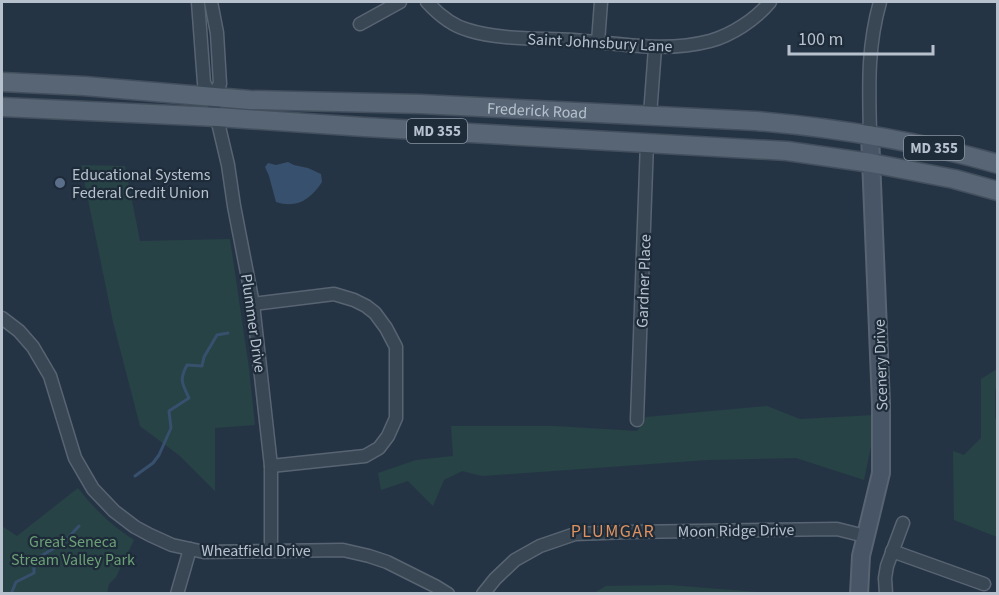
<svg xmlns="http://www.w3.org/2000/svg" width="999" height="595" font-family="'Source Sans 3',sans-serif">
<rect width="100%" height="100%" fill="#253445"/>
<g fill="#274346">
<path d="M 81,165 L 125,166 L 140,241 L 230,239 L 249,368 L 255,425 L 215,428 L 215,491 L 180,456 L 140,426 L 113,322 Z"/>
<path d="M 997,369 L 997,385 L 995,392 L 995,418 L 998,420 L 997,537 L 954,520 L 953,451 L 964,455 L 981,438 L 981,379 Z"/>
<path d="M 767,406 L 800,419 L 874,415 L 873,437 L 864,480 L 796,458 L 707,460 L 482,476 L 462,471 L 444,480 L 433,506 L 408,481 L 381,490 L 378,473 L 416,460 L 453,456 L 451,426 L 554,426 L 637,431 L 646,417 Z"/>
<path d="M 78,488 C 94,509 111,525 134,540 L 116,577 L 109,584 L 107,593 L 2,593 L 2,526 L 17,536 Z"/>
<path d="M 669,585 L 770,593 L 594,593 L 606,586 Z"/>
</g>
<path fill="#37506d" d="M 288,162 L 294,165 L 308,168 L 321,174 L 322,182 C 311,199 297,209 276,202 L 269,176 L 265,167 L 268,163 L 276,165 Z"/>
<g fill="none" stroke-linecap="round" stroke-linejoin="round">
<g stroke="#37506d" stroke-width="3">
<path d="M 135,476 L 153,463 L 159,455 L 171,428 L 169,411 L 189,398 C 182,383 179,380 187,365 L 202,366 L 204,357 L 217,335 L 228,333"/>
<path d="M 11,594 L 16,582 L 34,573 L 34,560 L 63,543 L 79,526"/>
</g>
<defs>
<g id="street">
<path d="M 198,2 L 204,83 L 212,97 L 228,165 L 234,206 L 253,304 L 271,466 L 271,551"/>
<path d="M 211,2 L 217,33 L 220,84 L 212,97"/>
<path d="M 427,2 C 438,14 453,26 468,30 C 499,40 540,38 573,40 C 619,43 664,53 710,41 C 732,35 756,19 770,2"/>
<path d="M 360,24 L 400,2"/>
<path d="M 598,42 L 601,2"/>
<path d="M 650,115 L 655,48"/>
<path d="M 870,134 C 869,87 867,48 880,2"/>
<path d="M 253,304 L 334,294 L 354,300 L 366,306 L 375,313 L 386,328 L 396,347 L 396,418 L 388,436 L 379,448 L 365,456 L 271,466"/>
<path d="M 2,318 L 19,331 L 33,347 L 50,376 L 75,458 L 93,489 L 114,511 L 135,527 L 150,535 L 172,545 L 204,552 L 343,550 L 369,556 L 387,562 L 435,586 L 448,594"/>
<path d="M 637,420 L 647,142"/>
<path d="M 892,551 L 984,584"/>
<path d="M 177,594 L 190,549"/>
<path d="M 483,594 L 495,579 L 515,560 L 540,546 L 575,534 L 629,532 L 837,529 L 865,536"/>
<path d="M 886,594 L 885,578 L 887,566 L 903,523"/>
</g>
<path id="secondary" d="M 859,594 L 861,556 L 881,473 L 881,404 L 870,134"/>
<g id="primary">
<path id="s1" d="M 2,82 L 84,86 L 250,100 L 420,104 L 756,121 C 839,128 917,141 998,164"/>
<path d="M 2,107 L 217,117 L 364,127 L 787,151 L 871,163 L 954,179 L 998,191"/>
</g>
</defs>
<use href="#street" stroke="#586471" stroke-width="15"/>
<use href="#secondary" stroke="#586471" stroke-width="20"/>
<use href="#primary" stroke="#434f5d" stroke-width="21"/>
<use href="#street" stroke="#394654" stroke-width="12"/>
<use href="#secondary" stroke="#475567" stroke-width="16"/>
<use href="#primary" stroke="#576574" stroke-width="18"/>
</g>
<circle fill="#5c6f8a" stroke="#1e2b39" stroke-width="2" cx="60" cy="183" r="6"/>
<g text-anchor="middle" stroke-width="4.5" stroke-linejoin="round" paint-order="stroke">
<g fill="#1e2b39" stroke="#8994a1" stroke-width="1.5">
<rect x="407" y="119" width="60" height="24" rx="4.5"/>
<rect x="904" y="136" width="60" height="24" rx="4.5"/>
</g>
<g font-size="15" font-weight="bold" fill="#b7c1ce">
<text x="437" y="136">MD 355</text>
<text x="934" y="153">MD 355</text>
</g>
<g font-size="16" fill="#b7c1ce" stroke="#1e2b39">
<text transform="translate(600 42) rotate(3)" y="6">Saint Johnsbury Lane</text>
<text dy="6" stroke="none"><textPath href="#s1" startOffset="536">Frederick Road</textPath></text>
<text transform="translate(643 281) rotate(-88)" y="6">Gardner Place</text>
<text transform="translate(254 323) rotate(82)" y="6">Plummer Drive</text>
<text transform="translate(880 365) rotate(-92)" y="6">Scenery Drive</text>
<text transform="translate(736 530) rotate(-1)" y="6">Moon Ridge Drive</text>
<text x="256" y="556">Wheatfield Drive</text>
</g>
<g font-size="16" fill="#b7c1ce" stroke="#1e2b39" text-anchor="start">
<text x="72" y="180">Educational Systems<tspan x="72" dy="18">Federal Credit Union</tspan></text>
</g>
<g font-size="16" fill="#6ca076" stroke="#1e2b39">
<text x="73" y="547">Great Seneca<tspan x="73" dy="18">Stream Valley Park</tspan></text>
</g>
<g font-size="18" letter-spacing="1.5" fill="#de9261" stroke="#1e2b39">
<text x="613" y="537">PLUMGAR</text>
</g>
</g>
<rect width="999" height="595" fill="none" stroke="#b7c1ce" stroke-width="6"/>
<path d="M789 45v9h144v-9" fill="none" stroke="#b7c1ce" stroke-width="3"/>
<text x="798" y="45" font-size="18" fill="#b7c1ce" stroke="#1e2b39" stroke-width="4.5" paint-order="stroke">100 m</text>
</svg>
